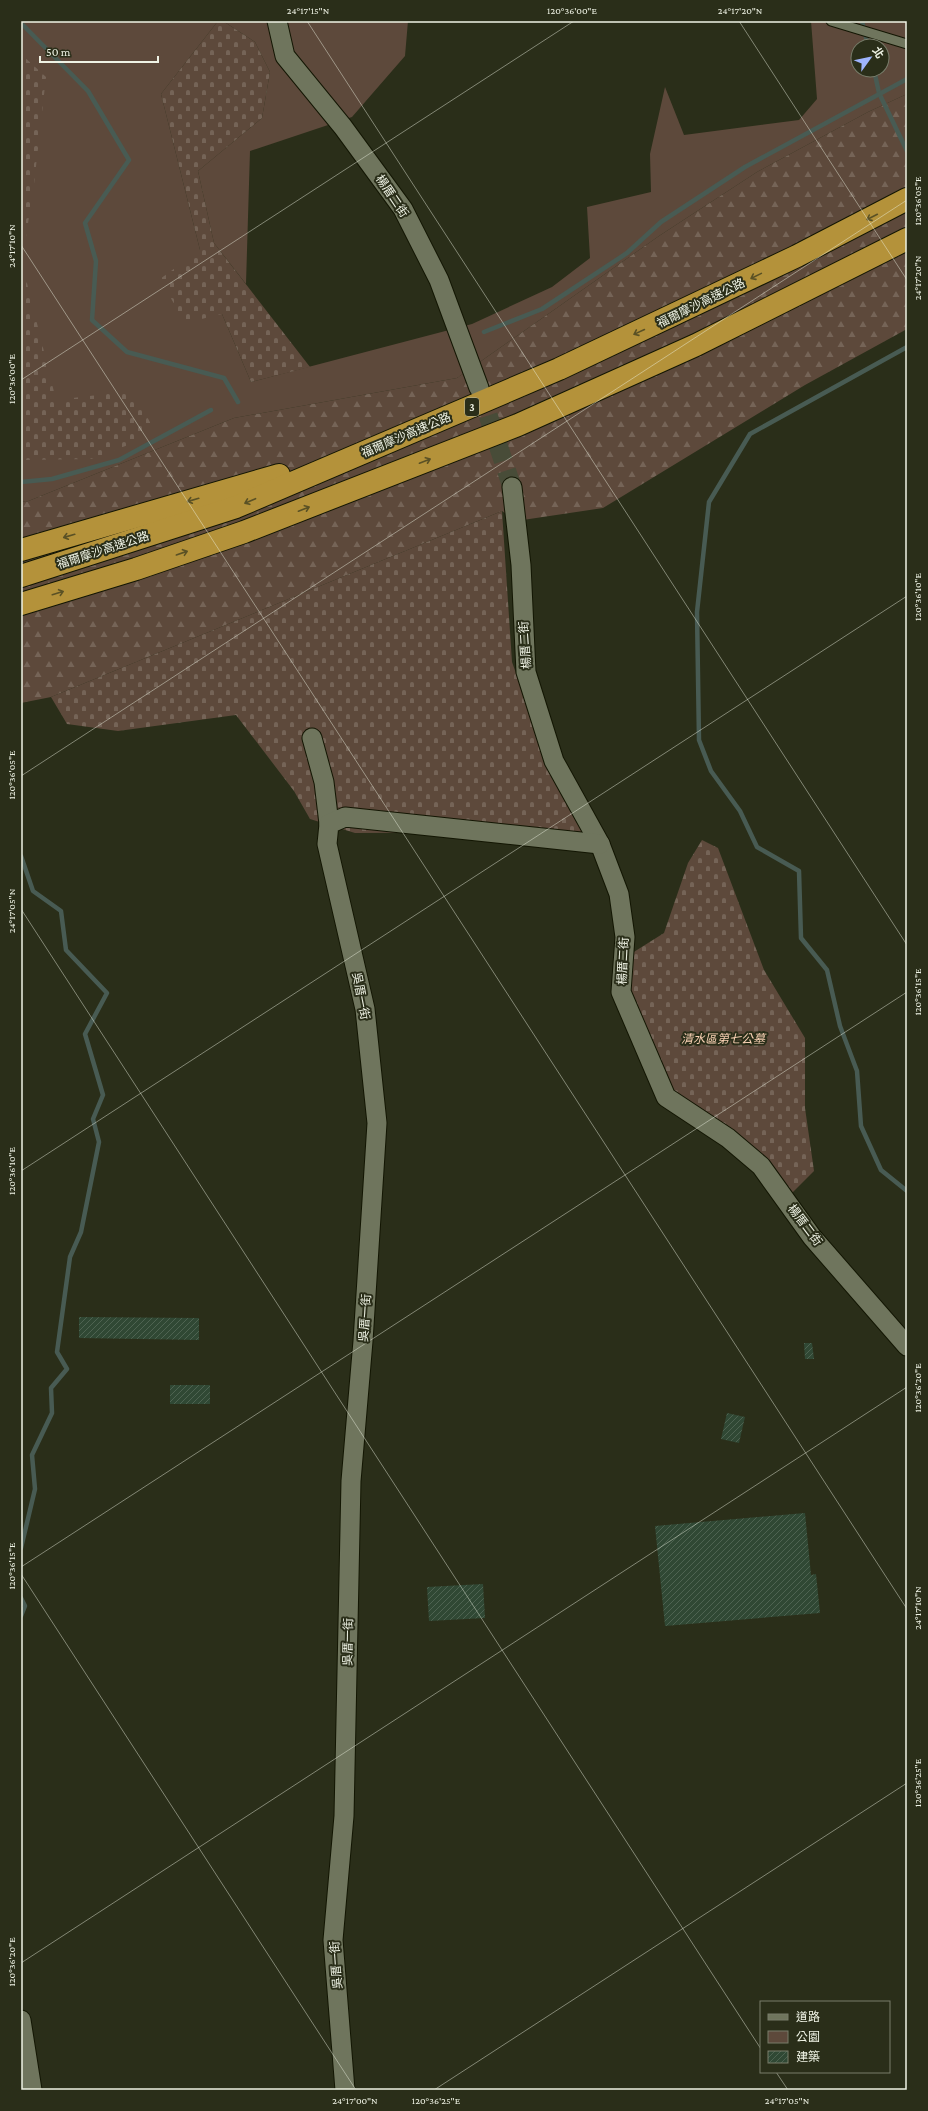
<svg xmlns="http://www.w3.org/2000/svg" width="928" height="2111" font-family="'Crimson Pro','Noto Sans TC',serif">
<defs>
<pattern id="forest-firs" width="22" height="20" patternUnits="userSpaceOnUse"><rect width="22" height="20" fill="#5d493b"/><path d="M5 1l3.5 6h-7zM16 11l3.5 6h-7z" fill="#756457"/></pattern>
<pattern id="cemetery-stones" width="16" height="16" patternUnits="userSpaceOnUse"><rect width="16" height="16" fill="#5d493b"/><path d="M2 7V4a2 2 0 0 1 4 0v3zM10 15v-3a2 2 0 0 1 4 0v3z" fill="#756457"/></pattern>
<pattern id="building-hatch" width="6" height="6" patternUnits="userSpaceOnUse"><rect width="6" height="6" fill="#304834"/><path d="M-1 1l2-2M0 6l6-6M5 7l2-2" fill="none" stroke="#4e6351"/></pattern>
</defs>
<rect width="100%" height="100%" fill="#2a2e19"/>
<g fill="#5d493b" fill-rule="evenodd">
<path d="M 21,21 L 218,21 L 161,94 L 200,250 L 222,314 L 251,382 L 472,324 L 552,287 L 590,258 L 587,207 L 651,192 L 650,154 L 665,87 L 684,135 L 799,120 L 817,99 L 811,21 L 907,21 L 907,94 L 868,112 L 757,172 L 659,236 L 457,378 L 234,418 L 26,502 L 21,501 ZM 858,46 L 882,46 L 882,70 L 858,70 Z"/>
<path d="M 223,21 L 408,21 L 405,56 L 352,117 L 250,151 L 246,284 L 214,243 L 198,171 L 262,118 L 270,72 L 255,42 Z"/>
</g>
<path fill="url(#forest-firs)" d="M 907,94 L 907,329 L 805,385 L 603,508 L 516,521 L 502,511 L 51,697 L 21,703 L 21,501 L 26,502 L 234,418 L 457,378 L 659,236 L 757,172 L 868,112 Z"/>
<g fill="url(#cemetery-stones)">
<path d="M 218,21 L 223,21 L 255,42 L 270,72 L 262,118 L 198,171 L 214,243 L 310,367 L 251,382 L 222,314 L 185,323 L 160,279 L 200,250 L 161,94 Z"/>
<path d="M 21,54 L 46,77 L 34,184 L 22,263 L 56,400 L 123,392 L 137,398 L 152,426 L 136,442 L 91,459 L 21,460 Z"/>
<path d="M 502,511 L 512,662 L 546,758 L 583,832 L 355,833 L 310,819 L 294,791 L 236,715 L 118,731 L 67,724 L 51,697 Z"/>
<path d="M 702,840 L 718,848 L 764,970 L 805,1038 L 805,1108 L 814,1171 L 789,1196 L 666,1088 L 629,995 L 629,955 L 664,933 L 688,863 Z"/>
</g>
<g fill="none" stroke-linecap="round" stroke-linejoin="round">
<g stroke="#485b53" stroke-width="4.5">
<path d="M 862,21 L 868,46"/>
<path d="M 21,23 L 88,91 L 129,160 L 85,223 L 96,261 L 92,320 L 127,352 L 224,378 L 238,402"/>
<path d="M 874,70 L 879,93 L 907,151"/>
<path d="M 484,332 L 542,309 L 627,253 L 661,222 L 745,167 L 907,79"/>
<path d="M 907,347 L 750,434 L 709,502 L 697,612 L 699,740 L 711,771 L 740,811 L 757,847 L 799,871 L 801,938 L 827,970 L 840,1026 L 857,1071 L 861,1126 L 881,1170 L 907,1191"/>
<path d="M 21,482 L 52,479 L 119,460 L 211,410"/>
<path d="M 21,856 L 33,891 L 61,911 L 66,950 L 107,993 L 85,1034 L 103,1095 L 93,1119 L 99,1142 L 81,1232 L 70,1257 L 57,1352 L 67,1369 L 51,1388 L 52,1413 L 32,1455 L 35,1489 L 21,1548"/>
<path d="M 21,1598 L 25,1606 L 21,1616"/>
</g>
</g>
<g fill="url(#building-hatch)">
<path d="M 79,1317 L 199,1318 L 199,1340 L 79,1338 Z"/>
<path d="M 804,1343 L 812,1343 L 814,1359 L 805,1359 Z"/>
<rect x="170" y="1385" width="40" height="19"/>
<path d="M 727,1413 L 745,1417 L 739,1443 L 721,1439 Z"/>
<path d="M 805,1513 L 811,1575 L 816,1574 L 820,1613 L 665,1626 L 655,1526 Z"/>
<path d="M 483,1584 L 485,1618 L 429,1621 L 427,1587 Z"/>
</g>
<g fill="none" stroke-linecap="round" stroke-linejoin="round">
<path stroke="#484c38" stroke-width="19" stroke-dasharray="19 10" stroke-linecap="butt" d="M 479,388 L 512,487"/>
<defs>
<path id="service" d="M 831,21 L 907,44"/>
<g id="minor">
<path d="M 277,21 L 285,56 L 343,127 L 403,209 L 439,280 L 479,388"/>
<path d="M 512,487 L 521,565 L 526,672 L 554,761 L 600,844 L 619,894 L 625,937 L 621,992 L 666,1097 L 728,1138 L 761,1166 L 812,1237 L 907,1346"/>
<path d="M 312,738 L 324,782 L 329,824"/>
<path d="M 21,2020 L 32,2090"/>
<path d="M 345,2090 L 333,1940 L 344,1816 L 351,1481 L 363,1341 L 377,1123 L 365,1009 L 327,844 L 329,824 L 345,817 L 600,844"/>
</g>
<g id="motorway">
<path d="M 21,550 L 279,475"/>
<path d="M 21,576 L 236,507 L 559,369 L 797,256 L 907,199"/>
<path d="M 21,604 L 136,569 L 244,532 L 518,425 L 696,345 L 907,239"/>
</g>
</defs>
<use href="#service" stroke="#131603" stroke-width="11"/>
<use href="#minor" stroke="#131603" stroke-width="21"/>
<use href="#motorway" stroke="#131603" stroke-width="24"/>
<use href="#service" stroke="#6f755d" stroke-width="9"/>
<use href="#minor" stroke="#6f755d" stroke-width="19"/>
<use href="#motorway" stroke="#b4923a" stroke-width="22"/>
</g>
<defs><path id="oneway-shaft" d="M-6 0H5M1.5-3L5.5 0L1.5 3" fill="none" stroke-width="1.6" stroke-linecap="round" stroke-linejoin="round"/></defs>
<g stroke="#5a5125">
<use href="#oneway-shaft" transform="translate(872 217) rotate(153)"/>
<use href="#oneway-shaft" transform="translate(756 276) rotate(154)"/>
<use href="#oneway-shaft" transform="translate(639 332) rotate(155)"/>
<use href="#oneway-shaft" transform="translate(425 461) rotate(-21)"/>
<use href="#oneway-shaft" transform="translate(193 500) rotate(164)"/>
<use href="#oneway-shaft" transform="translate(250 501) rotate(157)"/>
<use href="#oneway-shaft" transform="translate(304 509) rotate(-21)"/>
<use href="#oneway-shaft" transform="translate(69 536) rotate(164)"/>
<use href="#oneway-shaft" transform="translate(182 553) rotate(-19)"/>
<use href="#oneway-shaft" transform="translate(58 593) rotate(-17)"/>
</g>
<path fill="none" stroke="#eff3e5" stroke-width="1" stroke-opacity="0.45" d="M 307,21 L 907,945M 739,21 L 907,280M 21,245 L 907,1609M 21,380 L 574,21M 21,776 L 907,200M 21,909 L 761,2049M 21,1171 L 907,596M 21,1567 L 907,992M 21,1574 L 356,2090M 21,1963 L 907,1387M 776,2072 L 788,2090M 434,2090 L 907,1783"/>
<g text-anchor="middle" stroke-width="4" stroke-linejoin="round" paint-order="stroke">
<rect fill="#2a2e19" stroke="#b4b8a8" stroke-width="1" x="465" y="398" width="14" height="18" rx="3"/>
<g font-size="11" font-weight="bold" fill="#eff3e5">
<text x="472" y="411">3</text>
</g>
<g font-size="12" fill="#eff3e5" stroke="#2a2e19">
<text transform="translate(392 196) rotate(56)" y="4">楊厝二街</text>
<text transform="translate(701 303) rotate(-26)" y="4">福爾摩沙高速公路</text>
<text transform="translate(406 435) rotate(-23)" y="4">福爾摩沙高速公路</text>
<text transform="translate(103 550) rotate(-18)" y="4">福爾摩沙高速公路</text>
<text transform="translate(525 645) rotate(-94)" y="4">楊厝二街</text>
<text transform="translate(623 961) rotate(-87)" y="4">楊厝二街</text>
<text transform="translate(361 996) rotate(79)" y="4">吳厝一街</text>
<text transform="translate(805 1225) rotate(53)" y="4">楊厝二街</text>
<text transform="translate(365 1318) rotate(-86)" y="4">吳厝一街</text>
<text transform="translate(348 1642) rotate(-89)" y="4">吳厝一街</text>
<text transform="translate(336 1965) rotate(-94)" y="4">吳厝一街</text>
</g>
<g font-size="12" font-style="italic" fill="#f8d0b3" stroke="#2a2e19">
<text x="723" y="1043">清水區第七公墓</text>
</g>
</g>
<rect width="928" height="2111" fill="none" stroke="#2a2e19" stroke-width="44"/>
<rect x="760" y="2001" width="130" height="72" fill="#2a2e19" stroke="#797d6b"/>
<rect x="768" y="2014" width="20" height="6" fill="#6f755d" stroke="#797d6b"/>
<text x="796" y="2021" font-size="12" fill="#eff3e5">道路</text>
<rect x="768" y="2031" width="20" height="12" fill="#5d493b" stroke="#797d6b"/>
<text x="796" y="2041" font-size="12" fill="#eff3e5">公園</text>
<rect x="768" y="2051" width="20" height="12" fill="url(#building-hatch)" stroke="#797d6b"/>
<text x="796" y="2061" font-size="12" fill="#eff3e5">建築</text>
<g transform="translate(870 58) rotate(57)"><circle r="19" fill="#2a2e19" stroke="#797d6b"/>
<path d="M0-3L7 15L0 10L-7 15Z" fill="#9eb4fd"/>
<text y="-6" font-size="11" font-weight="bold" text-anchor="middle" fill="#eff3e5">北</text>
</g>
<path d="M40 56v6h118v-6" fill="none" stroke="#eff3e5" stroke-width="2"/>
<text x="46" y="56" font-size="12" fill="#eff3e5" stroke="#2a2e19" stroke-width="3" paint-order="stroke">50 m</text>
<rect x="22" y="22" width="884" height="2067" fill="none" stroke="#eff3e5" stroke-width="1.5"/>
<g font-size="10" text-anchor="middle" fill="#eff3e5">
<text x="308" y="14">24°17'15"N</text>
<text x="572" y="14">120°36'00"E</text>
<text x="740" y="14">24°17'20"N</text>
<text transform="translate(917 201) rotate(-90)" y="4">120°36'05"E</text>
<text transform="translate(11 246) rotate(-90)" y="4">24°17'10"N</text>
<text transform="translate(917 278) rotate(-90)" y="4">24°17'20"N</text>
<text transform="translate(11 379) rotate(-90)" y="4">120°36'00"E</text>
<text transform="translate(917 597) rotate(-90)" y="4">120°36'10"E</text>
<text transform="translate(11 775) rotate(-90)" y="4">120°36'05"E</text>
<text transform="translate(11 911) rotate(-90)" y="4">24°17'05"N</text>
<text transform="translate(917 992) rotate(-90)" y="4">120°36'15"E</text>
<text transform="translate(11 1171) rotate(-90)" y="4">120°36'10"E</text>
<text transform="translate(917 1388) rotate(-90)" y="4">120°36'20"E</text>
<text transform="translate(11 1566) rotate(-90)" y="4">120°36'15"E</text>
<text transform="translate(917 1608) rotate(-90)" y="4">24°17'10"N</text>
<text transform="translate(917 1783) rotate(-90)" y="4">120°36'25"E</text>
<text transform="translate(11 1962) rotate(-90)" y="4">120°36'20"E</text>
<text x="355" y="2104">24°17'00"N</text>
<text x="436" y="2104">120°36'25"E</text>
<text x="787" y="2104">24°17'05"N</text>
</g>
</svg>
